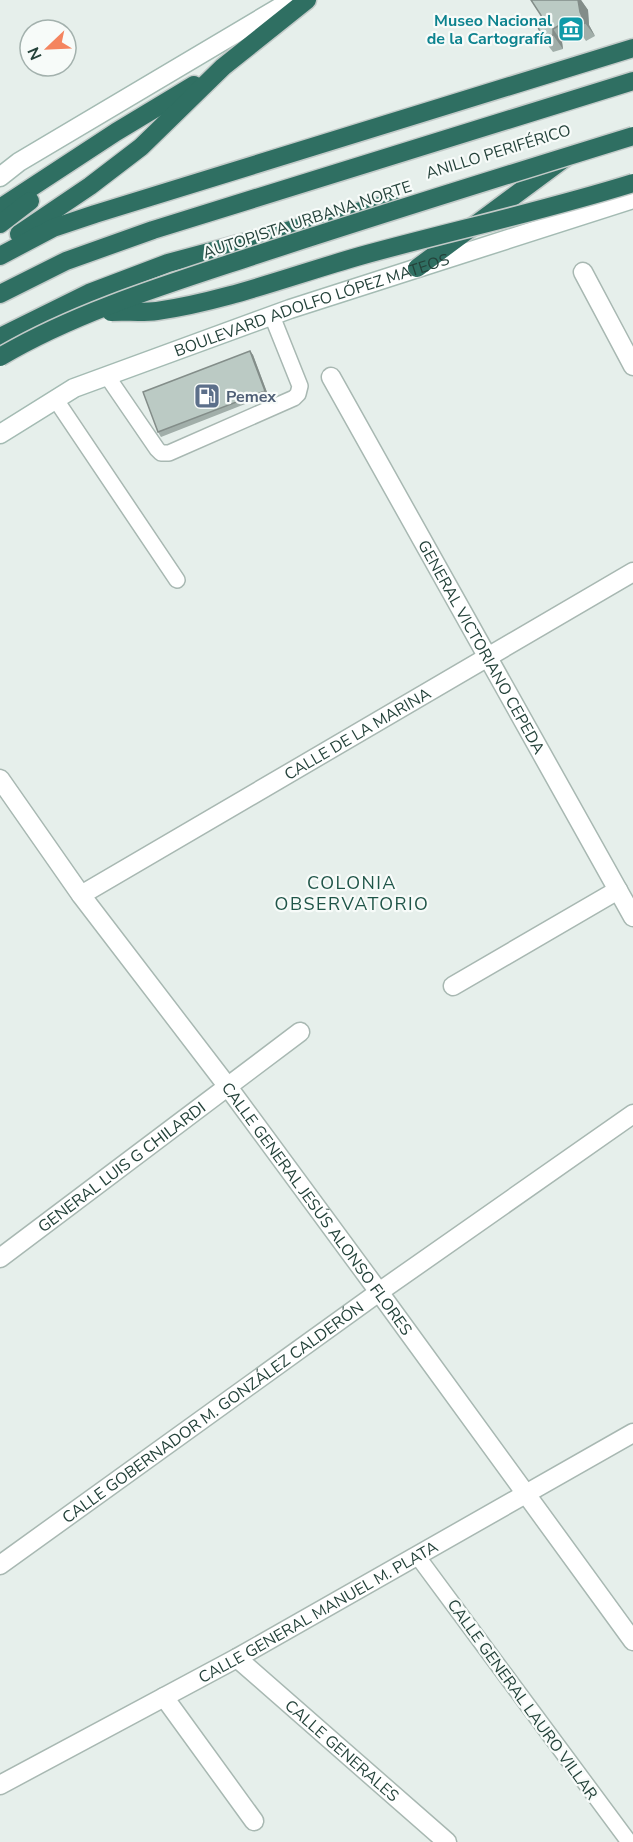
<svg xmlns="http://www.w3.org/2000/svg" width="633" height="1842" font-family="'Nunito Sans',sans-serif">
<rect width="100%" height="100%" fill="#e6efeb"/>
<g fill="none" stroke-linecap="round" stroke-linejoin="round">
<defs>
<g id="lane">
<path d="M 107,376 L 157,449 L 161,453 L 169,453 L 294,398 L 298,394 L 300,386 L 272,316"/>
<path d="M 56,400 L 177,580"/>
<path d="M 418,1557 L 629,1842"/>
</g>
<g id="street">
<path d="M 583,272 L 633,366"/>
<path id="s1" d="M 331,377 L 633,917"/>
<path id="s2" d="M 0,779 L 81,895 L 228,1087 L 379,1292 L 633,1641"/>
<path id="s3" d="M 81,895 L 633,572"/>
<path d="M 453,986 L 618,890"/>
<path id="s4" d="M 0,1258 L 300,1032"/>
<path id="s5" d="M 0,1565 L 379,1292 L 633,1114"/>
<path id="s6" d="M 237,1658 L 447,1842"/>
<path d="M 164,1697 L 254,1821"/>
<path id="s7" d="M 0,1785 L 237,1658 L 633,1433"/>
</g>
<g id="secondary">
<path d="M 0,177 L 19,162 L 292,0"/>
<path id="s8" d="M 0,434 L 74,388 L 290,309 L 633,199"/>
</g>
<g id="highway">
<path d="M 0,208 L 116,132 L 194,85"/>
<path d="M 0,224 L 30,201"/>
<path d="M 19,234 L 90,186 L 141,147 L 223,67 L 307,0"/>
<path d="M 0,256 L 53,228 L 95,214 L 633,48"/>
<path d="M 417,268 L 565,158"/>
<path d="M 0,294 L 66,261 L 153,230 L 633,81"/>
<path d="M 0,337 L 89,293 L 168,263 L 391,203"/>
</g>
</defs>
<use href="#lane" stroke="#a8b8b2" stroke-width="18"/>
<use href="#street" stroke="#a8b8b2" stroke-width="21"/>
<use href="#secondary" stroke="#a4bbb3" stroke-width="21"/>
<use href="#highway" stroke="#c2cac8" stroke-width="21"/>
<use href="#lane" stroke="#fff" stroke-width="15"/>
<use href="#street" stroke="#fff" stroke-width="18"/>
<use href="#secondary" stroke="#fff" stroke-width="18"/>
<use href="#highway" stroke="#2f6f62" stroke-width="18"/>
<defs>
<g id="highway-bridge">
<path d="M 111,312 C 126,311 142,313 157,311 C 226,301 293,275 360,256 C 451,231 543,211 633,183"/>
<path d="M 0,357 C 79,310 178,281 265,252 C 388,212 510,174 633,136"/>
</g>
</defs>
<use href="#highway-bridge" stroke="#c2cac8" stroke-width="21" stroke-linecap="butt"/>
<use href="#highway-bridge" stroke="#2f6f62" stroke-width="18"/>
</g>
<g fill="#a1aea9">
<path d="M 531,0 L 581,0 L 588,10 L 589,25 L 595,36 L 586,41 L 580,32 L 562,42 L 563,49 L 553,52 L 543,39 L 546,23 Z"/>
<path d="M 250,351 L 253,355 L 268,395 L 161,437 L 158,432 Z"/>
</g>
<g fill="#838d89">
<path d="M 578,0 L 581,0 L 588,10 L 589,25 L 595,36 L 585,23 L 580,12 Z"/>
<path d="M 553,29 L 562,42 L 563,49 L 553,35 Z"/>
<path d="M 250,351 L 253,355 L 268,395 L 265,391 Z"/>
</g>
<g fill="#bbcac4" stroke="#838d89" stroke-width="1.5">
<path d="M 531,0 L 578,0 L 580,12 L 585,23 L 576,27 L 570,19 L 553,29 L 553,35 L 543,39 L 538,27 L 546,23 Z"/>
<path d="M 250,351 L 265,391 L 158,432 L 143,392 Z"/>
</g>
<defs>
<symbol id="museum-square" viewBox="-11 -11 22 22"><rect x="-9" y="-9" width="18" height="18" rx="4" fill="#0f9aa8" stroke="#f7fbf9"/><path d="M0-6L6-3V-2H-6V-3ZM-5-1h2V3h-2ZM-1-1h2V3h-2ZM3-1h2V3H3ZM-6 4H6V6H-6Z" fill="#fff"/></symbol>
<symbol id="fuel-square" viewBox="-11 -11 22 22"><rect x="-9" y="-9" width="18" height="18" rx="4" fill="#5c6f8a" stroke="#f7fbf9"/><path d="M-5.5-6h7V0h2V4h1.3V-2.5L3-4.5l.8-.8L6-3V5H2.5V1h-1V6h-7ZM-4.2-4.7v3.2H.2V-4.7Z" fill="#fff"/></symbol>
</defs>
<g fill-rule="evenodd">
<use href="#museum-square" x="556" y="14" width="30" height="30"/>
<use href="#fuel-square" x="192" y="381" width="30" height="30"/>
</g>
<g text-anchor="middle" stroke-width="4.5" stroke-linejoin="round" paint-order="stroke">
<g font-size="16" font-weight="bold" fill="#0d838f" stroke="#f7fbf9" text-anchor="end">
<text x="552" y="26">Museo Nacional<tspan x="552" dy="18">de la Cartografía</tspan></text>
</g>
<g font-size="16" fill="#24423a" stroke="#f7fbf9">
<text transform="translate(498 151) rotate(-17)" y="6">ANILLO PERIFÉRICO</text>
<text transform="translate(307 219) rotate(-18)" y="6">AUTOPISTA URBANA NORTE</text>
<text dy="6" stroke="none"><textPath href="#s8" startOffset="339">BOULEVARD ADOLFO LÓPEZ MATEOS</textPath></text>
<text dy="6" stroke="none"><textPath href="#s1" startOffset="309">GENERAL VICTORIANO CEPEDA</textPath></text>
<text dy="6" stroke="none"><textPath href="#s3" startOffset="320">CALLE DE LA MARINA</textPath></text>
<text dy="6" stroke="none"><textPath href="#s4" startOffset="152">GENERAL LUIS G CHILARDI</textPath></text>
<text dy="6" stroke="none"><textPath href="#s2" startOffset="534">CALLE GENERAL JESÚS ALONSO FLORES</textPath></text>
<text dy="6" stroke="none"><textPath href="#s5" startOffset="262">CALLE GOBERNADOR M. GONZÁLEZ CALDERÓN</textPath></text>
<text dy="6" stroke="none"><textPath href="#s7" startOffset="362">CALLE GENERAL MANUEL M. PLATA</textPath></text>
<text transform="translate(523 1699) rotate(54)" y="6">CALLE GENERAL LAURO VILLAR</text>
<text dy="6" stroke="none"><textPath href="#s6" startOffset="140">CALLE GENERALES</textPath></text>
</g>
<g font-size="16" font-weight="bold" fill="#4e5e75" stroke="#f7fbf9" text-anchor="start">
<text x="226" y="402">Pemex</text>
</g>
<g font-size="18" letter-spacing="1.5" fill="#1f5548" stroke="#f7fbf9">
<text x="352" y="889">COLONIA<tspan x="352" dy="21">OBSERVATORIO</tspan></text>
</g>
</g>
<g transform="translate(48 48) rotate(247)"><circle r="28" fill="#f7fbf9" stroke="#a3b1ad" stroke-width="1.5"/>
<path d="M0-4.5L10 22L0 15L-10 22Z" fill="#f4845f"/>
<text y="-9" font-size="16" font-weight="bold" text-anchor="middle" fill="#24423a">N</text>
</g>
</svg>
